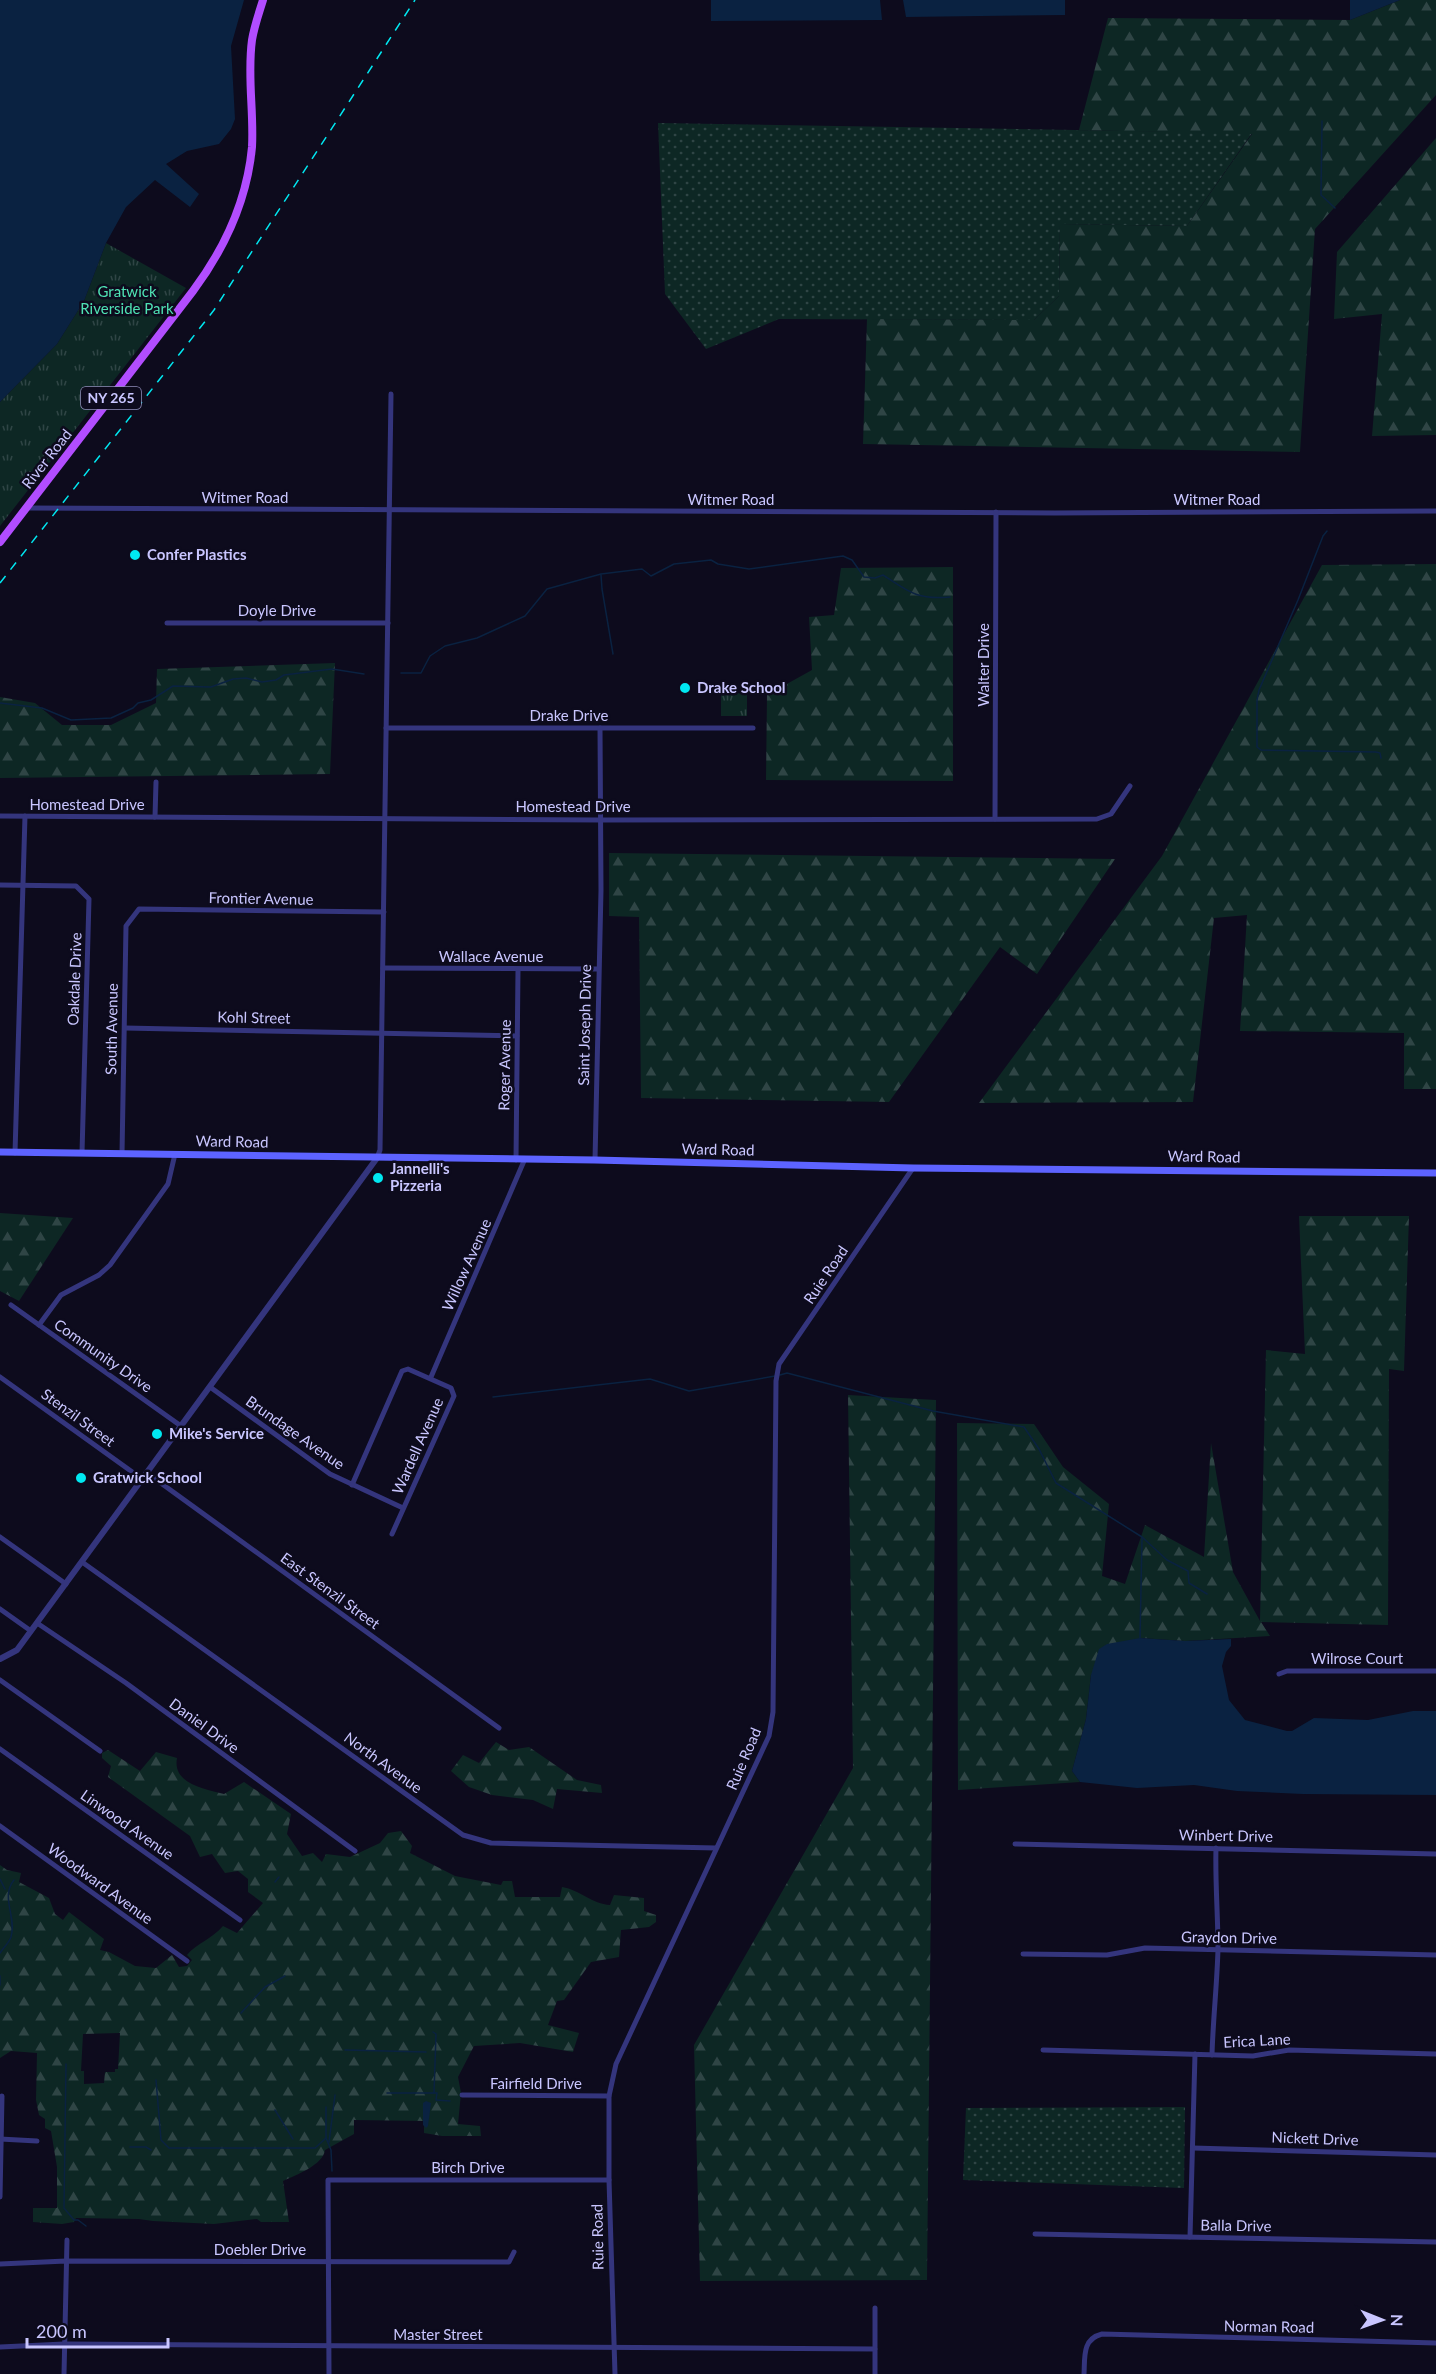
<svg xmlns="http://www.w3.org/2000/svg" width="1436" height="2374" font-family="Lato,sans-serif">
<defs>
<pattern id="grass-dots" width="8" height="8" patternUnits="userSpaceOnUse" patternTransform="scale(1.5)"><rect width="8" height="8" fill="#0d2724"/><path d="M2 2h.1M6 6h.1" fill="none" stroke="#2f4545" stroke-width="1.8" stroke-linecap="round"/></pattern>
<pattern id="forest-firs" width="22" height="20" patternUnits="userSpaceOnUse" patternTransform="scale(1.5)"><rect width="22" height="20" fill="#0d2724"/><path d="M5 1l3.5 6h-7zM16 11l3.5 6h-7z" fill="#2f4545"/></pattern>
<pattern id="park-tufts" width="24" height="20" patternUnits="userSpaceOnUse" patternTransform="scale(1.5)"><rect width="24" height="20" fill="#0d2724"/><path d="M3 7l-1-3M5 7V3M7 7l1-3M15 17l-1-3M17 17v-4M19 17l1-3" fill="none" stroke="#2f4545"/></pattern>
</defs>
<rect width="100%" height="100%" fill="#0d0b1d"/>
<g fill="url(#grass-dots)">
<path d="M 658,123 L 1252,133 L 1187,226 L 1060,224 L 1059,296 L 1034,320 L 779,319 L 706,349 L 665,294 Z"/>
<path d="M 1185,2107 L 1184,2188 L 963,2180 L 966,2108 Z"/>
</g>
<g fill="url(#forest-firs)" fill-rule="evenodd">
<path d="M 1400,0 L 1436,0 L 1436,95 L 1315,229 L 1300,452 L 863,444 L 867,319 L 1034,320 L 1059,296 L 1060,224 L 1187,226 L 1252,134 L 1079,130 L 1108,18 L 1350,20 Z"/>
<path d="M 1436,138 L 1436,435 L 1372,436 L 1382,314 L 1334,319 L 1337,252 Z"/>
<path d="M 1436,564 L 1436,1089 L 1404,1089 L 1404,1033 L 1240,1031 L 1247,915 L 1214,918 L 1193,1102 L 979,1103 L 1162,856 L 1322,565 Z"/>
<path d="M 953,567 L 953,781 L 766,780 L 767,695 L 812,670 L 809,617 L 834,615 L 841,568 Z"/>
<path d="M 335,663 L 330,774 L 0,778 L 0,697 L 35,703 L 62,725 L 111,725 L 156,703 L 157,669 Z"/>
<path d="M 609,853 L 1115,859 L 1037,974 L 1000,947 L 889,1102 L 641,1098 L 639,917 L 609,916 Z"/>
<path d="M 0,1213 L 73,1218 L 19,1301 L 0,1291 Z"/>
<path d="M 1299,1216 L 1409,1216 L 1404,1371 L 1389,1369 L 1388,1625 L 1261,1622 L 1270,1636 L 1185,1641 L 1140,1638 L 1091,1675 L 1086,1719 L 1072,1771 L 1080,1782 L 958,1790 L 957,1423 L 1034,1424 L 1063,1467 L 1109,1504 L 1102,1576 L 1125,1584 L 1145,1525 L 1204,1557 L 1211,1443 L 1233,1572 L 1260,1621 L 1266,1350 L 1305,1354 Z"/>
<path d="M 848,1395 L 936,1400 L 927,2280 L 700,2281 L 694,2045 L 853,1768 Z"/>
<path d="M 496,1742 L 509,1750 L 529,1747 L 577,1780 L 601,1785 L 602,1793 L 557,1789 L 553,1809 L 533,1800 L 492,1795 L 469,1787 L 451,1771 L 463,1755 L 479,1763 Z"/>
<path d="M 108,1750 L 140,1771 L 156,1752 L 177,1758 C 172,1784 205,1789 224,1794 L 244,1782 L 291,1814 L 287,1834 L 302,1856 L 313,1853 L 322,1862 L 326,1854 L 350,1857 L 380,1843 L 388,1833 L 401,1831 L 412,1846 L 410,1853 L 455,1876 L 501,1885 L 503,1881 L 512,1881 L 515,1897 L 560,1897 L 562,1887 C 580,1890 592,1904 610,1905 L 614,1895 L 644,1898 L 644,1911 L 656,1915 L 656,1922 L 649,1927 L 621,1930 L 619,1957 L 591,1962 L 564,2000 L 557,2001 L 548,2025 L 579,2033 L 573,2052 L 520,2043 L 474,2046 L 458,2077 L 461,2093 L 458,2124 L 480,2126 L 481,2136 L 442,2136 L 424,2133 L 424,2121 L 354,2120 L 354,2134 L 325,2150 C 323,2165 296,2175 283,2181 L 289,2222 L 261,2222 L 257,2219 L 214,2224 L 153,2221 L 139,2219 L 76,2218 L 74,2222 L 62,2224 L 33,2222 L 33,2208 L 57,2208 L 57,2167 L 51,2131 L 45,2128 L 45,2119 L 39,2115 L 36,2100 L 37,2053 L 11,2051 L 0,2058 L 0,1865 L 7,1870 L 21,1873 L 19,1882 L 49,1898 L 55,1914 L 63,1920 L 69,1912 L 104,1939 L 100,1950 L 109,1952 L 135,1966 L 156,1968 L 172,1955 L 179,1967 L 187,1966 L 192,1960 L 187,1955 C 197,1943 212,1939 223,1926 L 237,1933 L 263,1903 L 248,1892 L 248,1879 L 238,1871 L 225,1873 L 212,1854 L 200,1857 L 190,1836 L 108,1777 L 111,1766 L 102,1758 L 102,1753 ZM 120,2033 L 118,2069 L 115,2069 L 115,2072 L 105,2072 L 104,2083 L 84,2084 L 84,2071 L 81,2071 L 83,2034 Z"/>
</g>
<g fill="url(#park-tufts)">
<path d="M 106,243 L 186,288 L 0,526 L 0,402 L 57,344 L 84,301 Z"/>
<rect x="721" y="693" width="26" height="23"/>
</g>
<g fill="#0a2241">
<path d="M 0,0 L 244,0 L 231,46 L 235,119 L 231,129 L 219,144 L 187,151 L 166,164 L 199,194 L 190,207 L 155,180 L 126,207 L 106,243 L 84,301 L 57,344 L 0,402 Z"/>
<path d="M 711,0 L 880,0 L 882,20 L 711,21 Z"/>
<path d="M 903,0 L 1065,0 L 1065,15 L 906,17 Z"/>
<path d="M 1350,0 L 1400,0 L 1350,20 Z"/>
<path d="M 1140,1638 L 1185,1641 L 1231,1639 L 1231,1646 L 1226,1652 L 1222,1666 L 1229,1700 L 1245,1720 L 1287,1731 L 1292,1731 L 1314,1718 L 1368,1720 L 1413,1711 L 1436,1711 L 1436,1795 L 1303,1794 L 1237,1791 L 1194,1785 L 1137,1788 L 1080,1782 L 1072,1771 L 1086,1719 L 1091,1675 L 1099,1649 L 1107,1644 Z"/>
<path d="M 426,2101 L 431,2103 L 428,2126 L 426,2128 L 423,2125 L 423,2103 Z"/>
</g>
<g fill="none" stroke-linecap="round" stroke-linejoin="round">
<g stroke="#0a2241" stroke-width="1.5">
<path d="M 1322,121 L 1321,195 L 1335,208"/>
<path d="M 1327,531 L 1323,536 L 1298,600 L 1259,690 L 1257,700 L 1257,747 L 1261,750 L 1376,752 L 1380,753 L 1381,758"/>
<path d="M 601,575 L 602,589 L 613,654"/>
<path d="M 401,673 L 421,673 L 430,656 L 445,646 L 477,638 L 525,616 L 547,589 L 601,574 L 642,569 L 651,576 L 674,564 L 711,560 L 718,564 L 749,569 L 843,556 L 852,560 L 864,577 L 875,578 L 883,575 C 909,592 917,600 950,597"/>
<path d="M 0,703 L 42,708 L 71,720 L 111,718 L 133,708 L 138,703 L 151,700 L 173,686 L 211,687 L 233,679 L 246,678 L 262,682 L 276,680 L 284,675 L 332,669 L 364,674"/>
<path d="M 780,1375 L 787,1373 L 933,1411 L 1024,1427 L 1039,1449 L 1056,1483 L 1142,1537 L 1167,1560 L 1188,1571 L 1189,1583 L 1207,1594"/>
<path d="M 493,1397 L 650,1379 L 689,1391 L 775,1376"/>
<path d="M 1140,1638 L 1142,1538"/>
<path d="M 0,1879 L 5,1889"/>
<path d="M 275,1882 L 279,1877"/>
<path d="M 0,1953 C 3,1948 9,1943 11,1937 C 17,1917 0,1897 14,1880"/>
<path d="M 0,1976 L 0,1985"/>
<path d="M 241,2013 L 265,1987 L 285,1976"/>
<path d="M 433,2032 L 436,2034 L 434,2093"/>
<path d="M 345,2050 L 426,2052"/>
<path d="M 66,2064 L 64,2208 L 74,2220 L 78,2220 L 86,2226"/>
<path d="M 156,2080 L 161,2140 L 169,2148 L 315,2148 L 326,2138"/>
<path d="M 387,2093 L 437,2093 L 436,2100 L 450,2101"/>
<path d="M 326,2107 L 326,2138 L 331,2150 L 332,2171"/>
<path d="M 275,2110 L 293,2139"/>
<path d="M 329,2142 L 335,2095"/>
<path d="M 130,2147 L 146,2147 L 151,2150"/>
</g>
<g stroke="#34357d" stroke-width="5">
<path d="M 26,508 L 1055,513 L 1436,511"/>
<path d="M 167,623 L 388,623"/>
<path d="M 386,728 L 753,728"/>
<path d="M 0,816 L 601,820 L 1097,819 L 1111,814 L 1130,786"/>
<path d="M 155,817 L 156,782"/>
<path d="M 995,819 L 996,512"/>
<path d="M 0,885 L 76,886 L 89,899 L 82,1153"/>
<path d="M 383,968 L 598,969"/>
<path d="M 125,1028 L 517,1036"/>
<path d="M 15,1153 L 25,816"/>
<path d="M 122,1154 L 126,926 L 139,909 L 384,912"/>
<path d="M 377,1158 L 380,1150 L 391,394"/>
<path d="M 516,1160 L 518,970"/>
<path d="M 595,1160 L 601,890 L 600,728"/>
<path d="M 11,1305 L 181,1426"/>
<path d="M 39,1325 L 61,1295 L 99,1275 L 110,1265 L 168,1184 L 175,1154"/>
<path d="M 0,1377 L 142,1479"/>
<path d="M 431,1377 L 524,1161"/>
<path d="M 210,1387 L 330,1474 L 403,1508"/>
<path d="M 147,1473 L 499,1728"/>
<path d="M 352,1485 L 402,1371 L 408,1369 L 451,1388 L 454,1396 L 392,1534"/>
<path d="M 0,1537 L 66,1584"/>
<path d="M 82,1562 L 463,1835 L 491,1843 L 716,1848"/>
<path d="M 0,1609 L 31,1631"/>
<path d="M 37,1623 L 126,1683 L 355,1851"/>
<path d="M 1279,1674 L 1287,1671 L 1436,1671"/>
<path d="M 0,1680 L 100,1751"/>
<path d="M 0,1749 L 240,1920"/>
<path d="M 0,1826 L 187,1961"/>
<path d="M 1015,1844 L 1436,1854"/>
<path d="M 1023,1954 L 1107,1955 L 1145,1948 L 1436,1955"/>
<path d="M 1043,2050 L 1253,2056 L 1289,2050 L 1436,2054"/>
<path d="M 1212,2055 C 1213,2019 1217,1985 1218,1949 C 1218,1915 1215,1882 1216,1848"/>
<path d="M 462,2095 L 609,2096"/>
<path d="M 0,2139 L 37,2141"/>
<path d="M 1193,2148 L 1436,2155"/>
<path d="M 0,2197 L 2,2096"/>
<path d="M 1035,2234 L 1436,2242"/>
<path d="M 1190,2237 L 1195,2054"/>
<path d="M 0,2264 L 66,2261 L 509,2262 L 514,2252"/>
<path d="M 875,2308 L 875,2374"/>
<path d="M 0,2347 L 64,2344 L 875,2349"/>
<path d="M 64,2374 L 67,2240"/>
<path d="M 329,2374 L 328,2180 L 609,2180"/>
<path d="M 615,2374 L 609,2180 L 609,2096 L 616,2064 L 769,1736 L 773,1712 L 776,1381 L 779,1364 L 913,1168"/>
<path d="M 1084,2374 C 1085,2357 1082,2339 1102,2334 L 1436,2343"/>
</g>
<path stroke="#34357d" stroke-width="6" d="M 0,1659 L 17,1650 L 377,1158"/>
<path stroke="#5d63ff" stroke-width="7" d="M 0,1152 L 595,1160 L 913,1168 L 1436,1173"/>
<path stroke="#b24dff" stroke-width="8" d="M 0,542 L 193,291 C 225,248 247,201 252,147 C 254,111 247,76 252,40 C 254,27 259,13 263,0"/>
<path stroke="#00e8f1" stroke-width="1.5" stroke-dasharray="9 8" stroke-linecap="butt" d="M 0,583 L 214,310 L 415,0"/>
</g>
<g fill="#00e8f1" stroke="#0d0b1d" stroke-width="2">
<circle cx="135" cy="555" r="6"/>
<circle cx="685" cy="688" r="6"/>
<circle cx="378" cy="1178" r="6"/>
<circle cx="157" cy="1434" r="6"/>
<circle cx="81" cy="1478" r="6"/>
</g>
<g text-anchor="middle" stroke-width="5" stroke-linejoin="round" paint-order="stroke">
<rect fill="#0d0b1d" stroke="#918ebb" stroke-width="1.5" x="81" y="387" width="60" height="22" rx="4.5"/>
<g font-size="14" font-weight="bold" fill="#c9c6ff">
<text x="111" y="403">NY 265</text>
</g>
<g font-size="15" fill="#4fe2b4" stroke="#0d0b1d">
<text x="127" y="297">Gratwick<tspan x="127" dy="17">Riverside Park</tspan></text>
</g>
<g font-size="15" fill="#c9c6ff" stroke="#0d0b1d">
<text transform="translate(47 459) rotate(-52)" y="5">River Road</text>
<text x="245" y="503">Witmer Road</text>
<text x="731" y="505">Witmer Road</text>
<text x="1217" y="505">Witmer Road</text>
<text x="277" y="616">Doyle Drive</text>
<text transform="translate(984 665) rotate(-90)" y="5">Walter Drive</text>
<text x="569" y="721">Drake Drive</text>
<text x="87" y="810">Homestead Drive</text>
<text x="573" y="812">Homestead Drive</text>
<text transform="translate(261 899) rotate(1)" y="5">Frontier Avenue</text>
<text x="491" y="962">Wallace Avenue</text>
<text transform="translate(75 979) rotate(-88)" y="5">Oakdale Drive</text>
<text transform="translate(254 1018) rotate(1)" y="5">Kohl Street</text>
<text transform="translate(585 1025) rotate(-89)" y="5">Saint Joseph Drive</text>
<text transform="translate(112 1029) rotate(-89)" y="5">South Avenue</text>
<text transform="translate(505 1065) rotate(-89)" y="5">Roger Avenue</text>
<text transform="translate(232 1142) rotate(1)" y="5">Ward Road</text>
<text transform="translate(718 1150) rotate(1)" y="5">Ward Road</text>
<text transform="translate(1204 1157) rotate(1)" y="5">Ward Road</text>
<text transform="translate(467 1265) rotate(-66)" y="5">Willow Avenue</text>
<text transform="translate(826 1275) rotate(-56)" y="5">Ruie Road</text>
<text transform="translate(103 1356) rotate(35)" y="5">Community Drive</text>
<text transform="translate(78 1418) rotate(36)" y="5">Stenzil Street</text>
<text transform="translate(295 1433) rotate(35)" y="5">Brundage Avenue</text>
<text transform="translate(418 1446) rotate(-66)" y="5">Wardell Avenue</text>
<text transform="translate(330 1591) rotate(36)" y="5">East Stenzil Street</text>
<text x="1357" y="1664">Wilrose Court</text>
<text transform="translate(204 1726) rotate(36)" y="5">Daniel Drive</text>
<text transform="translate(744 1759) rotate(-67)" y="5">Ruie Road</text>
<text transform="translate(383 1763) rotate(36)" y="5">North Avenue</text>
<text transform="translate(127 1825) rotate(35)" y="5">Linwood Avenue</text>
<text transform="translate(1226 1836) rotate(1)" y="5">Winbert Drive</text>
<text transform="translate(100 1884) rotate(36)" y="5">Woodward Avenue</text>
<text transform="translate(1229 1938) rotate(1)" y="5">Graydon Drive</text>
<text transform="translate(1257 2041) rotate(-3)" y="5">Erica Lane</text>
<text x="536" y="2089">Fairfield Drive</text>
<text transform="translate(1315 2139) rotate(2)" y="5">Nickett Drive</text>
<text x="468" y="2173">Birch Drive</text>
<text transform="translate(1236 2226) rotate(1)" y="5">Balla Drive</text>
<text transform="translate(598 2237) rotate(-91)" y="5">Ruie Road</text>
<text x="260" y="2255">Doebler Drive</text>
<text transform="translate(1269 2327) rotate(1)" y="5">Norman Road</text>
<text x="438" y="2340">Master Street</text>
</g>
<g font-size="15" font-weight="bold" fill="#c9c6ff" stroke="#0d0b1d" text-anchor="start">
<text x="147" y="560">Confer Plastics</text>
<text x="697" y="693">Drake School</text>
<text x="390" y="1174">Jannelli's<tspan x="390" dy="17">Pizzeria</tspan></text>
<text x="169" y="1439">Mike's Service</text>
<text x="93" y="1483">Gratwick School</text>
</g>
</g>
<g transform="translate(1382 2320) rotate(91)" stroke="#0d0b1d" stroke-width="4.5" paint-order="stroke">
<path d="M0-4.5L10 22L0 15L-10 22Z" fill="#c9c6ff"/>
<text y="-9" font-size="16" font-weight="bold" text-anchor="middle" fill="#c9c6ff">N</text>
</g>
<path d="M27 2338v9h141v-9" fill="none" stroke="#c9c6ff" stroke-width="3"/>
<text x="36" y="2338" font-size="18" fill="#c9c6ff" stroke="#0d0b1d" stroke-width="4.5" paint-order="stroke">200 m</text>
</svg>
